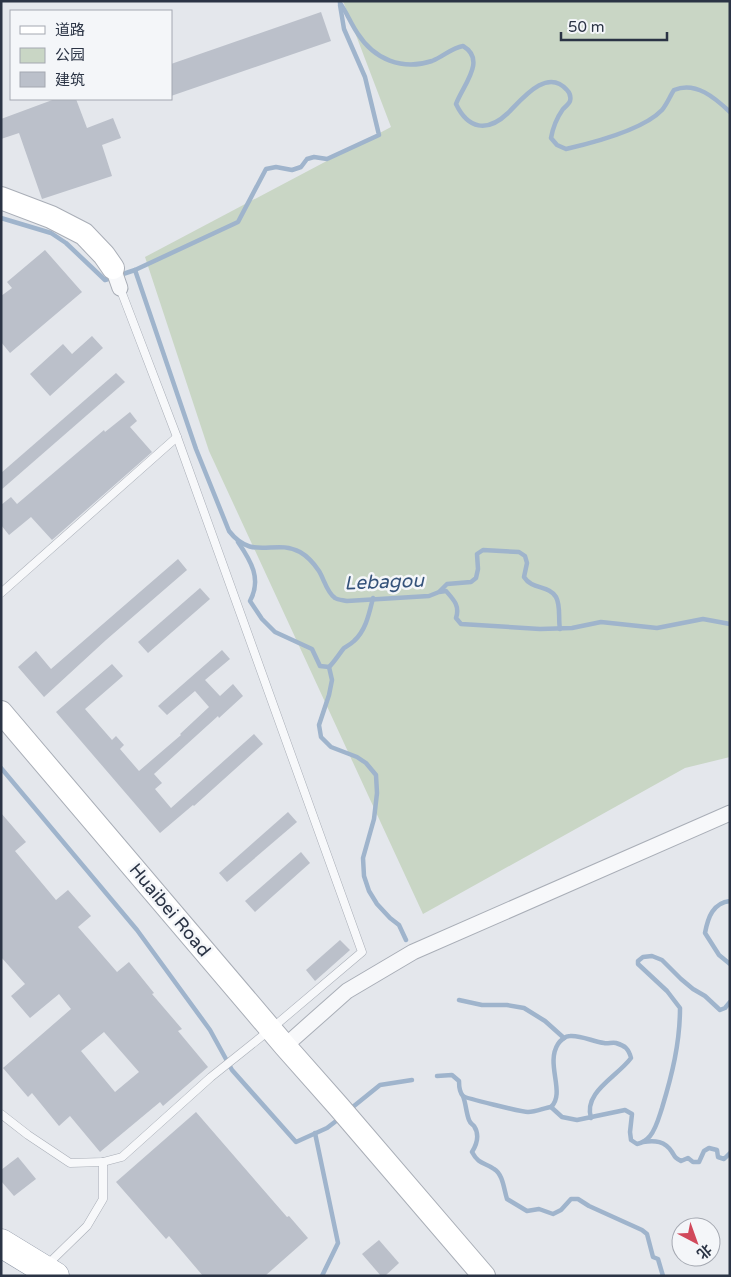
<svg xmlns="http://www.w3.org/2000/svg" width="731" height="1277" font-family="'Varela Round','Noto Sans SC',sans-serif">
<rect width="100%" height="100%" fill="#e4e7ec"/>
<path fill="#c9d6c5" d="M 343,1 L 730,1 L 730,757 L 685,768 L 423,914 L 209,451 L 145,257 L 391,127 Z"/>
<g fill="none" stroke-linecap="round" stroke-linejoin="round">
<g stroke="#9fb4cc" stroke-width="4.5">
<path d="M 340,3 C 347,13 351,24 358,34 C 374,59 402,71 432,61 C 443,57 451,48 463,46 C 487,60 463,85 456,104 C 468,129 487,133 508,113 C 522,99 547,67 567,90 C 570,93 571,97 570,101 C 569,104 565,107 563,109 C 556,119 553,127 551,138 L 557,145 L 566,149 C 592,143 643,130 662,110 C 667,104 670,96 674,90 C 696,81 715,98 730,112"/>
<path d="M 1,218 L 51,233 L 66,243 L 105,280 L 135,270 L 238,222 L 266,169 L 276,167 L 292,170 L 301,167 L 307,159 L 314,157 L 327,159 L 379,135 L 365,77 L 344,29 L 340,5"/>
<path d="M 135,270 L 196,449 L 229,531 C 253,562 274,538 300,552 C 307,556 315,565 319,571 C 324,579 327,593 335,598 C 338,600 343,600 347,601 L 429,596 L 439,592 L 446,591 C 454,600 460,606 456,618 L 461,624 L 540,629 L 572,628 L 601,622 L 657,628 L 703,619 L 730,624"/>
<path d="M 238,542 C 251,561 262,579 250,601 L 262,619 L 275,632 L 312,649 L 320,666 L 329,667 C 335,661 339,654 344,648 C 347,646 351,644 354,641 C 366,630 369,614 373,598"/>
<path d="M 440,591 L 447,584 L 471,582 L 476,578 L 478,569 L 477,554 L 483,550 L 519,552 L 525,556 L 527,563 L 524,577 C 532,590 549,585 556,597 C 561,606 558,619 560,629"/>
<path d="M 329,667 L 332,680 L 329,695 L 319,725 L 321,737 L 331,747 L 357,757 L 366,763 L 376,775 L 377,793 L 374,819 L 363,858 L 364,876 L 369,891 L 377,904 L 390,918 L 399,925 L 406,940"/>
<path d="M 1,768 L 137,930 L 210,1030 L 232,1070 L 296,1142 L 327,1128 L 340,1118"/>
<path d="M 730,901 C 713,903 708,917 705,933 L 719,955 L 730,964"/>
<path d="M 459,1000 L 482,1005 L 507,1005 L 524,1008 L 545,1021 L 564,1038"/>
<path d="M 437,1076 L 452,1075 L 459,1081 C 459,1086 459,1092 463,1096 C 465,1098 522,1112 528,1112 C 536,1112 544,1108 551,1107 L 562,1117 L 577,1120 L 625,1110 L 632,1114 L 630,1132 L 631,1140 L 637,1144 C 642,1143 646,1141 650,1136 C 656,1129 659,1117 662,1108 C 672,1075 680,1043 680,1008 L 667,991 L 638,964 L 638,961 L 643,957 L 652,956 L 662,960 L 681,979 L 693,989 L 705,996 L 720,1010 L 725,1008 L 730,1002"/>
<path d="M 463,1096 C 466,1104 466,1112 469,1120 C 470,1123 472,1124 474,1126 C 480,1135 477,1144 472,1152 C 479,1165 484,1162 494,1169 C 503,1174 504,1190 507,1199 L 527,1211 L 539,1209 L 553,1214 L 561,1210 L 571,1199 L 578,1199 L 589,1206 L 642,1230 L 647,1234 L 653,1257 L 658,1259 L 663,1276"/>
<path d="M 551,1107 C 566,1093 545,1064 558,1044 C 560,1041 565,1036 570,1036 C 581,1035 594,1042 604,1043 C 608,1044 612,1042 616,1043 C 619,1044 624,1046 626,1048 C 629,1051 630,1054 631,1058 C 617,1077 583,1092 591,1118"/>
<path d="M 349,1110 L 380,1085 L 412,1080"/>
<path d="M 315,1133 L 338,1243 L 322,1276"/>
<path d="M 643,1142 C 655,1140 665,1141 672,1152 C 675,1157 675,1158 681,1161 L 688,1158 L 693,1162 L 699,1162 L 704,1151 L 709,1148 L 717,1150 L 718,1157 L 724,1159 L 730,1153"/>
</g>
</g>
<g fill="#bbc0ca" fill-rule="evenodd">
<path d="M 321,12 L 331,41 L 171,96 L 171,64 Z"/>
<path d="M 55,99 L 76,99 L 87,128 L 113,118 L 121,138 L 102,145 L 112,176 L 42,199 L 19,133 L 1,139 L 1,119 Z"/>
<path d="M 45,250 L 82,292 L 10,353 L 1,342 L 1,296 L 12,288 L 7,282 Z"/>
<path d="M 92,336 L 103,348 L 50,396 L 30,374 L 63,344 L 72,354 Z"/>
<path d="M 116,373 L 125,382 L 1,490 L 1,473 Z"/>
<path d="M 130,412 L 137,421 L 130,427 L 152,452 L 52,540 L 31,517 L 9,535 L 1,525 L 1,505 L 11,497 L 17,504 L 104,430 L 105,432 Z"/>
<path d="M 178,559 L 187,570 L 106,640 L 44,697 L 18,667 L 36,651 L 51,669 Z"/>
<path d="M 200,588 L 210,599 L 148,653 L 138,642 Z"/>
<path d="M 222,650 L 230,659 L 205,680 L 220,696 L 233,684 L 243,696 L 219,718 L 218,716 L 154,774 L 162,783 L 155,789 L 171,808 L 254,734 L 263,744 L 194,806 L 193,805 L 160,833 L 56,712 L 112,664 L 123,676 L 85,709 L 112,740 L 116,736 L 124,745 L 120,749 L 139,771 L 181,735 L 180,734 L 209,707 L 195,691 L 167,715 L 158,706 Z"/>
<path d="M 288,812 L 297,822 L 227,882 L 219,873 Z"/>
<path d="M 1,813 L 26,842 L 15,851 L 56,900 L 68,890 L 91,916 L 78,927 L 117,972 L 129,962 L 154,993 L 152,994 L 182,1029 L 178,1031 L 208,1067 L 163,1106 L 160,1102 L 100,1152 L 70,1116 L 59,1126 L 32,1093 L 28,1097 L 3,1068 L 71,1009 L 59,994 L 30,1018 L 11,996 L 25,984 L 1,957 ZM 104,1032 L 139,1072 L 115,1092 L 81,1051 Z"/>
<path d="M 301,852 L 310,863 L 255,912 L 245,901 Z"/>
<path d="M 340,940 L 350,950 L 315,981 L 306,970 Z"/>
<path d="M 196,1112 L 287,1217 L 289,1216 L 308,1238 L 265,1276 L 203,1276 L 169,1236 L 166,1239 L 116,1182 Z"/>
<path d="M 18,1157 L 36,1179 L 14,1196 L 1,1181 L 1,1170 Z"/>
<path d="M 379,1240 L 399,1263 L 385,1276 L 381,1276 L 362,1254 Z"/>
</g>
<g fill="none" stroke-linecap="round" stroke-linejoin="round">
<defs>
<g id="lane">
<path d="M 1,593 L 177,437"/>
<path d="M 1,1114 L 28,1135 L 70,1163 L 103,1162 L 122,1157 L 211,1077 L 271,1029 L 362,952 L 177,437 L 120,288"/>
<path d="M 46,1266 L 87,1226 L 103,1199 L 103,1162"/>
</g>
<g id="street">
<path d="M 113,268 L 120,288"/>
<path d="M 285,1046 L 347,991 L 413,952 L 730,813"/>
</g>
<g id="secondary">
<path d="M 1,198 L 51,217 L 84,234 L 104,255 L 113,268"/>
<path d="M 1,712 L 285,1046 L 339,1107 L 484,1276"/>
</g>
<path id="highway" d="M 1,1243 L 55,1276"/>
</defs>
<use href="#lane" stroke="#a9aeb7" stroke-width="9"/>
<use href="#street" stroke="#a9aeb7" stroke-width="17"/>
<use href="#secondary" stroke="#a9aeb7" stroke-width="24"/>
<use href="#highway" stroke="#8b94a3" stroke-width="29"/>
<use href="#lane" stroke="#f7f8fa" stroke-width="8"/>
<use href="#street" stroke="#f7f8fa" stroke-width="15"/>
<use href="#secondary" stroke="#fff" stroke-width="22"/>
<use href="#highway" stroke="#fff" stroke-width="28"/>
</g>
<g text-anchor="middle" stroke-width="5" stroke-linejoin="round" paint-order="stroke">
<g font-size="18" fill="#2b3445" stroke="#f4f6f9">
<text transform="translate(170 910) rotate(50)" y="6">Huaibei Road</text>
</g>
<g font-size="19" font-style="italic" fill="#34527a" stroke="#f4f6f9">
<text transform="translate(384 581) rotate(-2)" y="7">Lebagou</text>
</g>
</g>
<rect width="731" height="1277" fill="none" stroke="#2b3445" stroke-width="5"/>
<rect x="10" y="10" width="162" height="90" fill="#f4f6f9" stroke="#a4a8b1"/>
<rect x="20" y="26" width="25" height="8" fill="#ffffff" stroke="#a4a8b1"/>
<text x="55" y="35" font-size="15" fill="#2b3445">道路</text>
<rect x="20" y="48" width="25" height="15" fill="#c9d6c5" stroke="#a4a8b1"/>
<text x="55" y="60" font-size="15" fill="#2b3445">公园</text>
<rect x="20" y="72" width="25" height="15" fill="#bbc0ca" stroke="#a4a8b1"/>
<text x="55" y="85" font-size="15" fill="#2b3445">建筑</text>
<g transform="translate(696 1242) rotate(139)"><circle r="24" fill="#f4f6f9" stroke="#a4a8b1"/>
<path d="M0-4L9 19L0 12L-9 19Z" fill="#d1495b"/>
<text y="-8" font-size="14" font-weight="bold" text-anchor="middle" fill="#2b3445">北</text>
</g>
<path d="M561 32v8h106v-8" fill="none" stroke="#2b3445" stroke-width="2.5"/>
<text x="568" y="32" font-size="15" fill="#2b3445" stroke="#f4f6f9" stroke-width="4" paint-order="stroke">50 m</text>
</svg>
